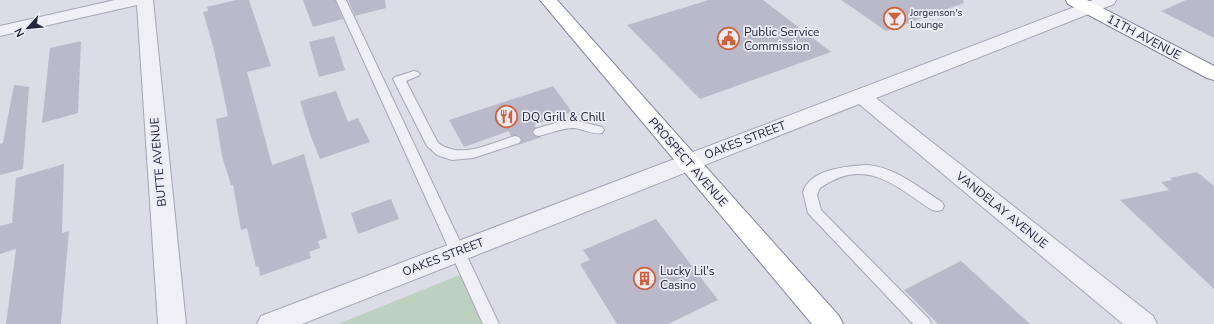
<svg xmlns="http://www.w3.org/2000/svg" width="1214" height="324" font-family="'Nunito Sans',sans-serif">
<rect width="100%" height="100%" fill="#dcdce7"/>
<path fill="#bdd1c0" d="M 467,272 L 491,324 L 338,324 Z"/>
<g fill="#bab9ca">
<path d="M 236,0 L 249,0 L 271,66 L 247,72 L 272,165 L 304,154 L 327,238 L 318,241 L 320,248 L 309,252 L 311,258 L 260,276 L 259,266 L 256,267 L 247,228 L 241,230 L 233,185 L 231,185 L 222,156 L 216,119 L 228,116 L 214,50 L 203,12 L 208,11 L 207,7 Z"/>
<path d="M 303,0 L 335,0 L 343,19 L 313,27 Z"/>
<path d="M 348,0 L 385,0 L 386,8 L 355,16 Z"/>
<path d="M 709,0 L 763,0 L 831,52 L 700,99 L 627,25 Z"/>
<path d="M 841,0 L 963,0 L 964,3 L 886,31 Z"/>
<path d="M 1186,0 L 1214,0 L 1214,38 L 1161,11 Z"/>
<path d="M 334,36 L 345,70 L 319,77 L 309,42 Z"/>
<path d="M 81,41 L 78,113 L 42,123 L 50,48 Z"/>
<path d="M 14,85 L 29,87 L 23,169 L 0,175 L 0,144 L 3,143 Z"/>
<path d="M 553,86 L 572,112 L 534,125 L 536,127 L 532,133 L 535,136 L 542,137 L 518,145 L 522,141 L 520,136 L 515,135 L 511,136 L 509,131 L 464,147 L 449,120 Z"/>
<path d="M 336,91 L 348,122 L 358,118 L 370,142 L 320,159 L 310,134 L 300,101 Z"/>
<path d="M 64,164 L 62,233 L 69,231 L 61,324 L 6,324 L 16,249 L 0,254 L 0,226 L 12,223 L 16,178 Z"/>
<path d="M 1197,172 L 1214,186 L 1214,289 L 1120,200 L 1169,190 L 1161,182 L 1173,180 L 1170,178 Z"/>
<path d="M 391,199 L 399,219 L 358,234 L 351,213 Z"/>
<path d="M 656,219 L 718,300 L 668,324 L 617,324 L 580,264 L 590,260 L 583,250 Z"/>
<path d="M 961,261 L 1030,324 L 938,324 L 904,290 Z"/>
</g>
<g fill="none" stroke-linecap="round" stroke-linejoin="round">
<defs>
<g id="lane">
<path d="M 336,0 L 346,0 L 499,324 L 483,324 Z"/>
<path d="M 414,71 L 418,72 L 420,74 L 418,76 L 406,81 L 438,143 C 463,160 489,143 515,136 L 519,137 L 521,140 L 519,143 L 473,158 L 452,160 L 437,155 L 427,146 L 393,79 L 395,77 Z"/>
<path d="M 574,120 L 602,127 L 604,130 L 602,133 C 593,135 583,129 574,128 C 562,128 551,133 539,136 L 535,135 L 533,132 L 535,129 L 562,121 Z"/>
<path d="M 867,165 C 895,167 918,187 942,202 L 944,206 L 942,210 L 937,211 L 932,210 C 894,185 865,156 820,188 L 817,195 L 821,210 L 929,319 L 931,324 L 913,324 L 808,213 L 803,192 C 810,169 847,166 867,165 Z"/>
</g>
<g id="street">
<path d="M 115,0 L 153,0 L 186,324 L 158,324 L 137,5 L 0,36 L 0,26 Z"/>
<path d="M 1093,0 L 1116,0 L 1114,4 L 876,98 L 1153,316 L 1157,324 L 1123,324 L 859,104 L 302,324 L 257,324 L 261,316 Z"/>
</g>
<g id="highway">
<path d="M 540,0 L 557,0 L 839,316 L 843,324 L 812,324 Z"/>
<path d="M 1066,0 L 1087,0 L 1214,66 L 1214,80 L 1207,78 L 1068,4 Z"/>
</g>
</defs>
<use href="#lane" stroke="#a5a5b4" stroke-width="2"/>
<use href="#street" stroke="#a5a5b4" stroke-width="2"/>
<use href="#highway" stroke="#84849e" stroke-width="2"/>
<use href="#lane" fill="#efeff5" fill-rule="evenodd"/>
<use href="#street" fill="#efeff5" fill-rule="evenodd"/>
<use href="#highway" fill="#fff" fill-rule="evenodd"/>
</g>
<defs>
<symbol id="bar-ring" viewBox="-11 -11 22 22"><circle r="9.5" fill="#ececf5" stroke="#d0613d" stroke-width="1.5"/><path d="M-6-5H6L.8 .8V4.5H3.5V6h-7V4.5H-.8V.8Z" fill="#d0613d"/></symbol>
<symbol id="civic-ring" viewBox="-11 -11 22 22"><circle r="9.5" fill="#ececf5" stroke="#d0613d" stroke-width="1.5"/><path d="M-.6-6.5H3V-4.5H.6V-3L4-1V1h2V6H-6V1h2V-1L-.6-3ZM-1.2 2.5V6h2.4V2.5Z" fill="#d0613d"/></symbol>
<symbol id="restaurant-ring" viewBox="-11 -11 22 22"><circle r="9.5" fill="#ececf5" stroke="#d0613d" stroke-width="1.5"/><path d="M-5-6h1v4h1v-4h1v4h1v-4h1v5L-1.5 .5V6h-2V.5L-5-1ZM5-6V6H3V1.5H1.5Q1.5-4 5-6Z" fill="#d0613d"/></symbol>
<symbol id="building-ring" viewBox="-11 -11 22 22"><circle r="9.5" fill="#ececf5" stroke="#d0613d" stroke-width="1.5"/><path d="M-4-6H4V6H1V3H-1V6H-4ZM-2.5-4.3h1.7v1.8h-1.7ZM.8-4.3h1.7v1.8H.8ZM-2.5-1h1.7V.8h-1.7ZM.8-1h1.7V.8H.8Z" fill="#d0613d"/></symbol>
</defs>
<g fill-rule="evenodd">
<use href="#bar-ring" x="882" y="6" width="25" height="25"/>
<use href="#civic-ring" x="716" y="26" width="25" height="25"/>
<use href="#restaurant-ring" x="494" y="104" width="25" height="25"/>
<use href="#building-ring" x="632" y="266" width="25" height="25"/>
</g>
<g text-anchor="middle" stroke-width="3.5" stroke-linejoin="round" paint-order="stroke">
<g font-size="10" fill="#26263d" stroke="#ececf5" text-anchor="start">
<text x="910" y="16">Jorgenson's<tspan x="910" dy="12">Lounge</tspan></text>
</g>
<g font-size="12" fill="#26263d" stroke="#ececf5" text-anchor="start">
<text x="744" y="36">Public Service<tspan x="744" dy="14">Commission</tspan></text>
<text x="522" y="121">DQ Grill &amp; Chill</text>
<text x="660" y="275">Lucky Lil's<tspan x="660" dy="14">Casino</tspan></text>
</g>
<g font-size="12" fill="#26263d" stroke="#ececf5">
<text transform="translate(1144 37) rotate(28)" y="4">11TH AVENUE</text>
<text transform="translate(745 140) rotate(-21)" y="4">OAKES STREET</text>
<text transform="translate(158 162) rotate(-95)" y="4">BUTTE AVENUE</text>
<text transform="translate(688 162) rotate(49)" y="4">PROSPECT AVENUE</text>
<text transform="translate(1002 210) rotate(39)" y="4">VANDELAY AVENUE</text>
<text transform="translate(443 257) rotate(-21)" y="4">OAKES STREET</text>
</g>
</g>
<g transform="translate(28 28) rotate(243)" stroke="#ececf5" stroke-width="3" paint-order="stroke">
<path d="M0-3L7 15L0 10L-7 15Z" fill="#26263d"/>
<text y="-6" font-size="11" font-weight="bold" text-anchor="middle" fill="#26263d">N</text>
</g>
</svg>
